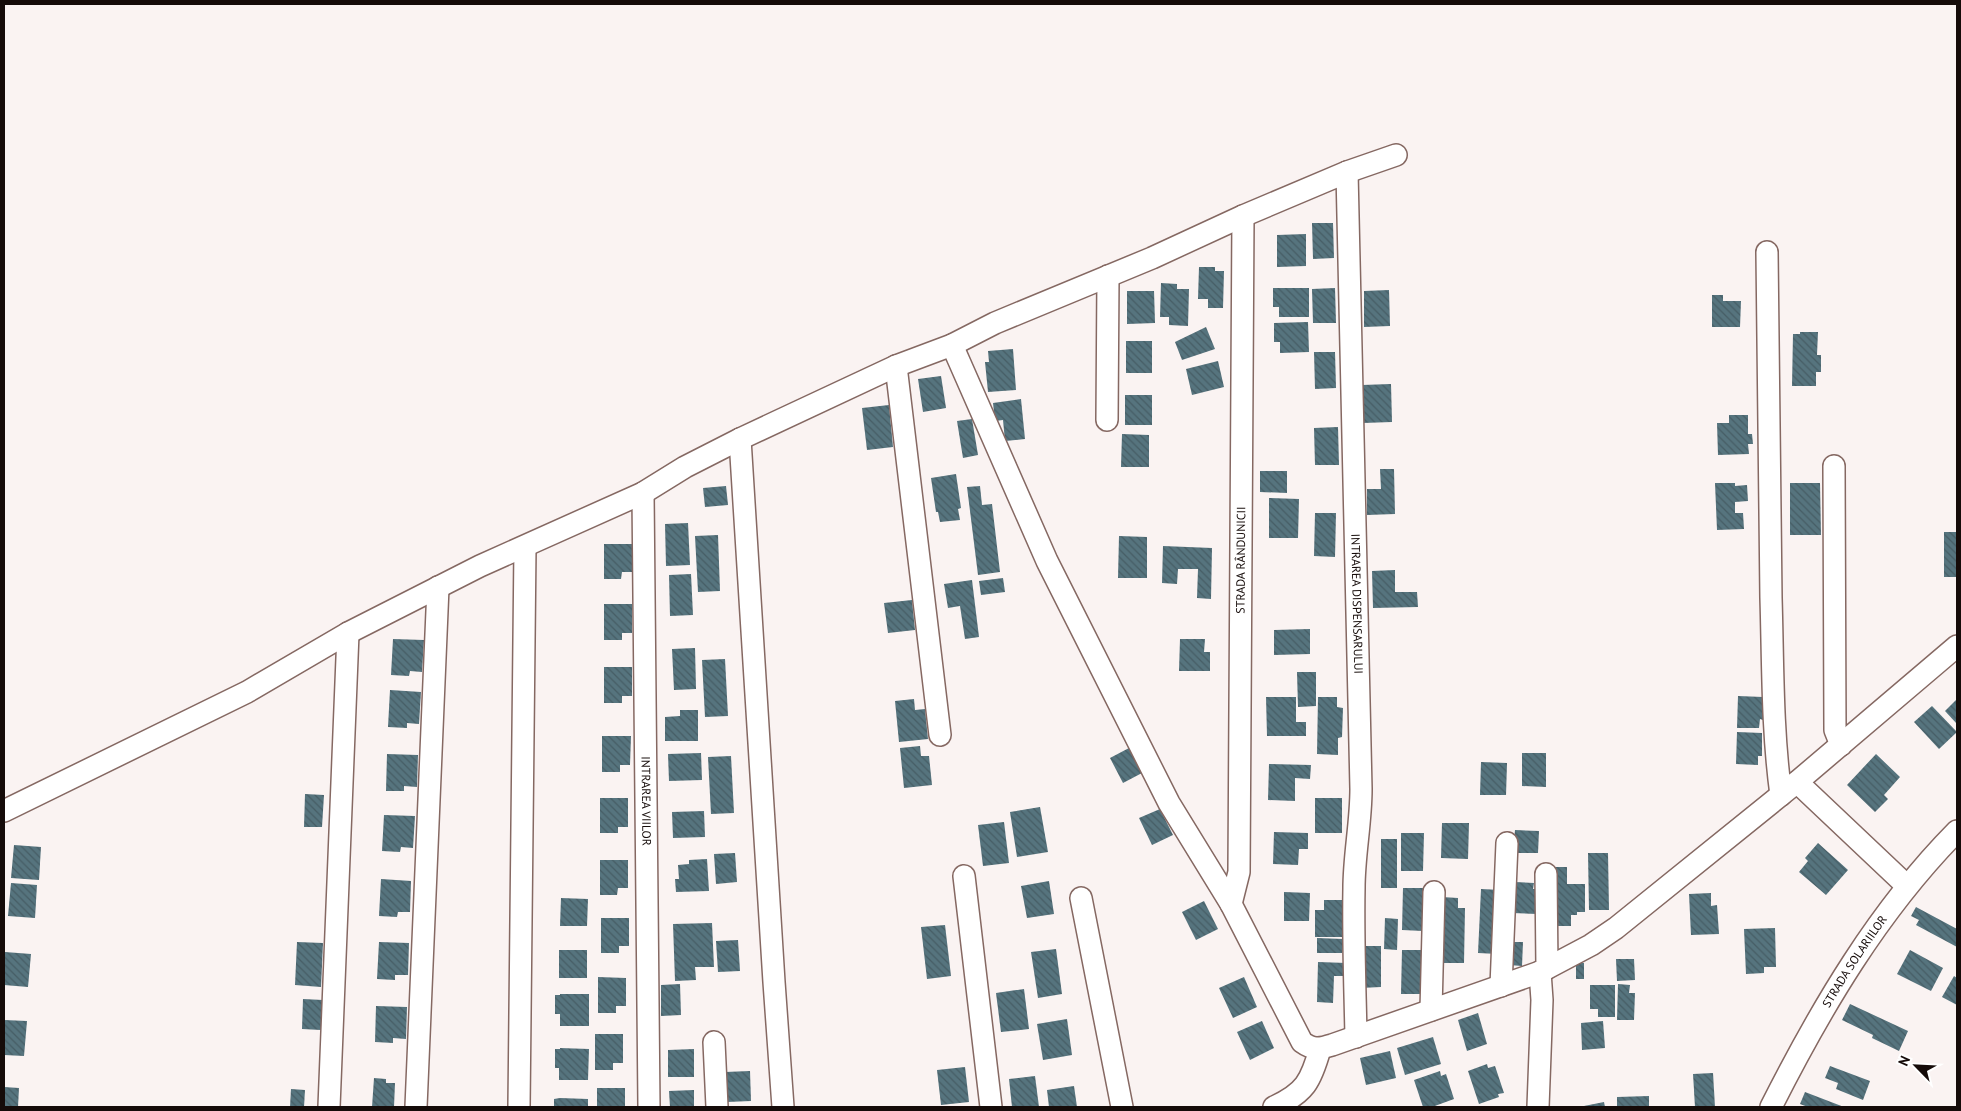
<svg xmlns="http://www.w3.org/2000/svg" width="1961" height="1111" font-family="'PT Sans',sans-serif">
<defs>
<pattern id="building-back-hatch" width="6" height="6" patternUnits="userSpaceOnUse" patternTransform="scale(1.25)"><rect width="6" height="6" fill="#56747e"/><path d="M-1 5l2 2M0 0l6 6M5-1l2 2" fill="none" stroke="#465d65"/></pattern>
</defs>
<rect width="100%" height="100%" fill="#faf3f2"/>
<g fill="url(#building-back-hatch)">
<path d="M 1312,223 L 1333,223 L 1334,258 L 1313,259 Z"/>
<path d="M 1306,234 L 1306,266 L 1277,267 L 1277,235 Z"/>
<path d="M 1199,267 L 1215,267 L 1215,271 L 1224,271 L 1223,308 L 1208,308 L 1208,299 L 1198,299 Z"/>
<path d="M 1161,283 L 1177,284 L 1177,289 L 1189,289 L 1188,326 L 1169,325 L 1169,317 L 1160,317 Z"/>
<path d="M 1273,288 L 1309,288 L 1309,317 L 1279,317 L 1279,307 L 1273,307 Z"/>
<path d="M 1335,288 L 1336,323 L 1313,323 L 1312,289 Z"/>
<path d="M 1389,290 L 1390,326 L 1364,327 L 1364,291 Z"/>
<path d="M 1127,291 L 1154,291 L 1155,323 L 1127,324 Z"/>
<path d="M 1712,295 L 1723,295 L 1723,301 L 1741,301 L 1740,327 L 1712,327 Z"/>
<path d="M 1308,322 L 1309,352 L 1280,353 L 1280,342 L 1274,342 L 1274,323 Z"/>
<path d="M 1206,327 L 1215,349 L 1182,360 L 1175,342 Z"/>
<path d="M 1800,332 L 1818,332 L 1817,355 L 1821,355 L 1821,372 L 1816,372 L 1816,386 L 1792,386 L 1793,334 L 1800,334 Z"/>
<rect x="1126" y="341" width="26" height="32"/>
<path d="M 1013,349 L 1016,390 L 988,392 L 985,362 L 989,362 L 988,351 Z"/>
<path d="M 1314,352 L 1335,352 L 1336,388 L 1315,389 Z"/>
<path d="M 1218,361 L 1224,387 L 1192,395 L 1186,369 Z"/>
<path d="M 941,376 L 946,408 L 923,412 L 918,379 Z"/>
<path d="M 1391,384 L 1392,422 L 1363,423 L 1362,385 Z"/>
<rect x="1125" y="395" width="27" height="30"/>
<path d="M 1021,399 L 1025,439 L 1005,441 L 1003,420 L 995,421 L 993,403 Z"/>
<path d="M 889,405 L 893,447 L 867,450 L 862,408 Z"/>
<path d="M 1729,415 L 1748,415 L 1748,434 L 1752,434 L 1753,444 L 1748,444 L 1749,454 L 1718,455 L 1717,423 L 1729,423 Z"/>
<path d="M 972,419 L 978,455 L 963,458 L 957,421 Z"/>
<path d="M 1338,427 L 1339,465 L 1315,465 L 1314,428 Z"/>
<path d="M 1122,434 L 1149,435 L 1149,467 L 1121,467 Z"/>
<path d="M 1380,469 L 1394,469 L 1395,514 L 1367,515 L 1367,489 L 1381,489 Z"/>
<path d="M 1260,471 L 1287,471 L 1287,493 L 1260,492 Z"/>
<path d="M 956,474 L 961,508 L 958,509 L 960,520 L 940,522 L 938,512 L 936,512 L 931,478 Z"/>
<path d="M 1715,483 L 1735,483 L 1735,486 L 1747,485 L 1748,501 L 1735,502 L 1735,513 L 1743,513 L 1744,529 L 1717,530 Z"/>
<path d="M 1790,483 L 1820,483 L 1821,535 L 1790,535 Z"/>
<path d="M 726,486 L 728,505 L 705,507 L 703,488 Z"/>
<path d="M 980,486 L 982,505 L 992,504 L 1000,572 L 978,575 L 967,487 Z"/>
<path d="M 1269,498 L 1299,499 L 1298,538 L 1269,538 Z"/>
<path d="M 1315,513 L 1336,513 L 1335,557 L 1314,556 Z"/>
<path d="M 688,523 L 690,565 L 666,566 L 665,524 Z"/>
<rect x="1944" y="532" width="13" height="45"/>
<path d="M 718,535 L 720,591 L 698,592 L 695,536 Z"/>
<path d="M 1119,536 L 1147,537 L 1147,578 L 1118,578 Z"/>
<path d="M 604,544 L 632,544 L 632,572 L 622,572 L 621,579 L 604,579 Z"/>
<path d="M 1163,546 L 1212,548 L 1211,599 L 1197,598 L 1198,569 L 1178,569 L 1177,584 L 1162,583 Z"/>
<path d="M 1395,570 L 1395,592 L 1417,592 L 1418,607 L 1373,608 L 1372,571 Z"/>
<path d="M 691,574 L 693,615 L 670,616 L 669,575 Z"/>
<path d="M 1003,578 L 1005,592 L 981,595 L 979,581 Z"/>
<path d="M 972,580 L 979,637 L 965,639 L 960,606 L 948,608 L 944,584 Z"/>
<path d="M 912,600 L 915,630 L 888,633 L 884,603 Z"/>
<path d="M 604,604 L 632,604 L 632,633 L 622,633 L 622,640 L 604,640 Z"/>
<path d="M 1310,629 L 1310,654 L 1274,655 L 1274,630 Z"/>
<path d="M 393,639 L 424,640 L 422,672 L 410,671 L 409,676 L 391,675 Z"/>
<path d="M 1180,639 L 1205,639 L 1204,652 L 1210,652 L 1210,671 L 1179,671 Z"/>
<path d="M 695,648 L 696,689 L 674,690 L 672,649 Z"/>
<path d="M 725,659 L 728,716 L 705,717 L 702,660 Z"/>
<path d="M 604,667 L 632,667 L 632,696 L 622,696 L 622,703 L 604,703 Z"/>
<path d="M 1297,672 L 1316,672 L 1316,706 L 1298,707 Z"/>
<path d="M 390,690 L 421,692 L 419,724 L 407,723 L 407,728 L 388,727 Z"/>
<path d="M 1738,696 L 1763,697 L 1763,720 L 1760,719 L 1759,728 L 1737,728 Z"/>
<path d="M 1266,697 L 1296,697 L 1296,722 L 1306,722 L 1306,736 L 1267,736 Z"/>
<path d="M 1318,697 L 1337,697 L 1337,707 L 1343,708 L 1342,737 L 1338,738 L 1338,755 L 1317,754 Z"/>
<path d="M 914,699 L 915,710 L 925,709 L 928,739 L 899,742 L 895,701 Z"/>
<path d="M 1957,699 L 1957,724 L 1945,711 Z"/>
<path d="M 1932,706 L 1957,732 L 1939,749 L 1914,722 Z"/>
<path d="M 680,710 L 698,710 L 698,741 L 665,741 L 665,717 L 680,716 Z"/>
<path d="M 1737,732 L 1762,733 L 1762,756 L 1758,756 L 1758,765 L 1736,764 Z"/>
<path d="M 602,736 L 631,736 L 630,765 L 620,765 L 620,772 L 602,772 Z"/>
<path d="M 920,746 L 921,756 L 929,756 L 932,785 L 904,788 L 900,748 Z"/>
<path d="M 1129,748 L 1142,773 L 1123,783 L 1110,758 Z"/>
<path d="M 701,753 L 702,780 L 669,781 L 668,754 Z"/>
<path d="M 1522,753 L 1546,753 L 1546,787 L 1522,786 Z"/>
<path d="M 387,754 L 418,755 L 417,787 L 404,786 L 404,791 L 386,791 Z"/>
<path d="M 1876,754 L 1900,777 L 1884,795 L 1888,799 L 1875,812 L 1847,785 Z"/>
<path d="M 731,756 L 734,813 L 711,814 L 708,757 Z"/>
<path d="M 1481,762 L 1507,763 L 1506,795 L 1480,795 Z"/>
<path d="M 1269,764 L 1311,765 L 1310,779 L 1295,778 L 1295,801 L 1268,800 Z"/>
<path d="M 305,794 L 324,795 L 322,827 L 304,827 Z"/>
<path d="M 600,798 L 628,798 L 628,827 L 618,827 L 618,833 L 600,833 Z"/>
<rect x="1315" y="798" width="27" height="35"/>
<path d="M 1040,807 L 1048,852 L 1017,857 L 1010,812 Z"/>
<path d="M 1160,809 L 1173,835 L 1152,845 L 1139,818 Z"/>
<path d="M 704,811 L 705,837 L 673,838 L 672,812 Z"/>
<path d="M 384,815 L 415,816 L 413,848 L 401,847 L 400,852 L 382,851 Z"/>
<path d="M 1004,822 L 1009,863 L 983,866 L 978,825 Z"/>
<path d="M 1442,823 L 1469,823 L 1468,859 L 1441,858 Z"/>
<path d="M 1515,830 L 1539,831 L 1538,853 L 1513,853 Z"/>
<path d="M 1274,832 L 1308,833 L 1308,849 L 1299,849 L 1298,865 L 1273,864 Z"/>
<path d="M 1401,833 L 1424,833 L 1423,871 L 1401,871 Z"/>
<rect x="1381" y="839" width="16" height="49"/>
<path d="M 1818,843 L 1848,870 L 1826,895 L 1799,872 L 1808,861 L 1805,858 Z"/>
<path d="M 14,845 L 41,847 L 39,880 L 11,878 Z"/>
<path d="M 735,853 L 737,882 L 716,884 L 714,854 Z"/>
<path d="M 1588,853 L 1608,853 L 1609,910 L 1589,910 Z"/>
<path d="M 707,859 L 709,891 L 676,892 L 675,879 L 679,879 L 678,865 L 689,864 L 689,860 Z"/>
<path d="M 600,860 L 628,860 L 628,888 L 618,888 L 617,895 L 600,895 Z"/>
<path d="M 1553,867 L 1567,867 L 1567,884 L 1585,884 L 1585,912 L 1577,912 L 1577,915 L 1571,915 L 1571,926 L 1553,926 Z"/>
<path d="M 381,879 L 411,881 L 410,912 L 398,912 L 397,917 L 379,916 Z"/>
<path d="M 1049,881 L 1054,914 L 1027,918 L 1021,886 Z"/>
<path d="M 1514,882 L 1534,883 L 1533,889 L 1539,889 L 1537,914 L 1512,913 Z"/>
<path d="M 11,883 L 37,885 L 35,918 L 8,916 Z"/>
<path d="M 1403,888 L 1425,888 L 1423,931 L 1402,930 Z"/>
<path d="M 1481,889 L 1501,890 L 1498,954 L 1478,953 Z"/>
<path d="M 1284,892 L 1310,893 L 1309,921 L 1284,921 Z"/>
<path d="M 1711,893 L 1711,906 L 1717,905 L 1719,934 L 1691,935 L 1689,894 Z"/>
<path d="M 1442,897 L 1458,898 L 1458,908 L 1465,908 L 1464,963 L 1440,963 Z"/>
<path d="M 561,898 L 588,899 L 587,926 L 560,926 Z"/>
<path d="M 1324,900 L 1343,900 L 1343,937 L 1315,937 L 1315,910 L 1324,910 Z"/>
<path d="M 1204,901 L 1218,929 L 1196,940 L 1182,912 Z"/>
<path d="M 1916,907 L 1957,929 L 1957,947 L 1916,925 L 1919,920 L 1911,916 Z"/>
<path d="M 601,918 L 629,918 L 629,946 L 619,946 L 619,953 L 601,953 Z"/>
<path d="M 1385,918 L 1398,919 L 1397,950 L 1384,949 Z"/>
<path d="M 712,923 L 714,967 L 695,967 L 696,980 L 675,981 L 673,924 Z"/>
<path d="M 945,925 L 951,976 L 927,979 L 921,927 Z"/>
<path d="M 1775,928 L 1776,967 L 1764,967 L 1764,973 L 1746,974 L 1744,929 Z"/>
<path d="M 1317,938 L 1343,939 L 1342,953 L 1317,953 Z"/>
<path d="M 738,940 L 740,971 L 718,972 L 716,941 Z"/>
<path d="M 297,942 L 323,943 L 321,987 L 295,985 Z"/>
<path d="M 379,942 L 409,943 L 408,975 L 395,975 L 395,980 L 377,979 Z"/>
<path d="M 1510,942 L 1523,942 L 1522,966 L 1509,965 Z"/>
<path d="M 1359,946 L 1381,946 L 1381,987 L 1360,988 Z"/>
<path d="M 1056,949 L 1062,994 L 1038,998 L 1031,952 Z"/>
<rect x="559" y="950" width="28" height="28"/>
<path d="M 1402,950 L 1424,950 L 1423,994 L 1401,994 Z"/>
<path d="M 1910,950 L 1943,968 L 1931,991 L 1897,974 Z"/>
<path d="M 5,952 L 31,954 L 28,987 L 4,985 Z"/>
<path d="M 1616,959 L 1634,959 L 1635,980 L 1617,981 Z"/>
<path d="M 1318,962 L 1347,963 L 1346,976 L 1334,976 L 1333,1003 L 1317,1002 Z"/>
<rect x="1576" y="963" width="8" height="16"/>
<path d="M 1954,976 L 1957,978 L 1957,1005 L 1942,997 Z"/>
<path d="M 598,977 L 626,978 L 626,1006 L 616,1006 L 616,1013 L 598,1013 Z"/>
<path d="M 1244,977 L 1257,1007 L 1233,1018 L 1219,988 Z"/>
<path d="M 680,984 L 681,1015 L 661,1016 L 661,985 Z"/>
<path d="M 1618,984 L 1630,985 L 1629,993 L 1635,993 L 1634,1020 L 1617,1020 Z"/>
<path d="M 1590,985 L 1615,985 L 1615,1017 L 1598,1017 L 1598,1009 L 1590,1009 Z"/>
<path d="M 1024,989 L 1029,1029 L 1001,1032 L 996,993 Z"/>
<path d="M 560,994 L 589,994 L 589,1026 L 560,1026 L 560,1014 L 555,1014 L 555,995 L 560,995 Z"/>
<path d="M 303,999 L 323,1000 L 321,1030 L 302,1029 Z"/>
<path d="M 1850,1004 L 1908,1031 L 1899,1051 L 1872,1038 L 1873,1035 L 1842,1020 Z"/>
<path d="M 376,1006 L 407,1007 L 406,1039 L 393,1038 L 393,1043 L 375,1042 Z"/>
<path d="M 1478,1013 L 1487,1044 L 1467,1051 L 1458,1020 Z"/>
<path d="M 1067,1019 L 1072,1055 L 1043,1060 L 1037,1024 Z"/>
<path d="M 4,1020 L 27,1021 L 24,1056 L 4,1055 Z"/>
<path d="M 1262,1021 L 1274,1048 L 1250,1060 L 1237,1032 Z"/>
<path d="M 1603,1021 L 1605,1048 L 1582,1050 L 1581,1023 Z"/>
<path d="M 595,1034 L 623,1034 L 623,1063 L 613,1063 L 613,1070 L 595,1070 Z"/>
<path d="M 1433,1037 L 1441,1064 L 1405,1075 L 1397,1048 Z"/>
<path d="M 560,1048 L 589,1049 L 588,1080 L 559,1080 L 559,1068 L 555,1068 L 555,1049 L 560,1049 Z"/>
<path d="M 694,1049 L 694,1077 L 668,1077 L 668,1050 Z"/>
<path d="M 1390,1051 L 1396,1078 L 1366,1085 L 1360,1058 Z"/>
<path d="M 1487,1064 L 1488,1068 L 1495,1066 L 1504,1093 L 1498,1094 L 1499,1097 L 1479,1104 L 1468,1071 Z"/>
<path d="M 1830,1066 L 1870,1081 L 1863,1100 L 1836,1089 L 1838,1083 L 1825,1078 Z"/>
<path d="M 965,1067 L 969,1102 L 941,1105 L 937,1070 Z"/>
<path d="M 750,1071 L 751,1101 L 727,1102 L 725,1072 Z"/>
<path d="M 1440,1071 L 1441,1076 L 1446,1074 L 1454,1099 L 1432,1107 L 1423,1107 L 1414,1080 Z"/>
<path d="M 1713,1073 L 1715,1107 L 1695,1107 L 1693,1074 Z"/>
<path d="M 1035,1076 L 1039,1107 L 1012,1107 L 1009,1079 Z"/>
<path d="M 374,1078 L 386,1079 L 386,1083 L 395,1083 L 394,1107 L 372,1107 Z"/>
<path d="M 1074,1086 L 1077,1107 L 1049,1107 L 1047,1090 Z"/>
<path d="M 4,1087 L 19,1088 L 18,1107 L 4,1107 Z"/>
<rect x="597" y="1088" width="28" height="19"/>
<path d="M 291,1089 L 305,1090 L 304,1107 L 290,1107 Z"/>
<path d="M 694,1090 L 694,1107 L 670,1107 L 669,1091 Z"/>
<path d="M 1805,1092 L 1844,1107 L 1808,1107 L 1800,1104 Z"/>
<path d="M 1649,1096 L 1649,1107 L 1617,1107 L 1617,1097 Z"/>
<path d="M 560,1098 L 588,1099 L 588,1107 L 554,1107 L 554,1099 Z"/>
<path d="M 1604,1102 L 1605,1107 L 1584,1107 L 1584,1106 Z"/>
</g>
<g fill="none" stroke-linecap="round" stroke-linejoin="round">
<defs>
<g id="minor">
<path id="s1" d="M 1347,172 L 1361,789 C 1361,823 1354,855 1354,888 C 1353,938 1355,987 1356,1037"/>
<path d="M 1767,252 C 1768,367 1769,482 1771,598 C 1773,663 1772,730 1781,795"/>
<path d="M 952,345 L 1047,561 L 1169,803 L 1231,904 L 1302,1042 C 1313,1050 1319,1049 1332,1045 L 1540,972 L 1591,945 L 1616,928 L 1797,782 L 1957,646"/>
<path d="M 896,366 L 940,735"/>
<path d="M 1107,420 L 1108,276"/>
<path d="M 740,439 L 774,982 L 783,1107"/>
<path d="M 1834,466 L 1835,730 L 1841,745"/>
<path id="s2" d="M 643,493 L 649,1107"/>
<path d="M 1797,782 L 1907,886"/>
<path d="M 4,811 L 247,692 L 348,633 L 480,566 L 643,493 L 685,467 L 740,439 L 896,366 L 952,345 L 995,323 L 1152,258 L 1243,216 L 1347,172 L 1396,155"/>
<path d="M 1546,874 L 1547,968"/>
<path d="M 964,876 L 991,1107"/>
<path d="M 1081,898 L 1122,1107"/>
<path id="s3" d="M 1231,904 L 1239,872 L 1243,216"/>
<path d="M 1501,986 L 1507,843"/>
<path d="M 1431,1010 L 1434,892"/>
<path d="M 714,1042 L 717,1107"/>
<path d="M 329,1107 L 348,633"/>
<path d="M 416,1107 L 438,587"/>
<path d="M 519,1107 L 525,547"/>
<path d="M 1274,1107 C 1305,1093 1311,1081 1320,1049"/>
<path d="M 1538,1107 L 1542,1000 L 1540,972"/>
<path id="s4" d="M 1771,1107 C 1821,1008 1878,911 1957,831"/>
</g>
</defs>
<use href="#minor" stroke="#856862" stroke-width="24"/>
<use href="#minor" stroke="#fff" stroke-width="21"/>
</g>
<g text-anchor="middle" stroke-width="4" stroke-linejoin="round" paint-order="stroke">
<g font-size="12" fill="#150b09" stroke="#fff">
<text dy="4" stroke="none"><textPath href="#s3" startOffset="345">STRADA RÂNDUNICII</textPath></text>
<text dy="4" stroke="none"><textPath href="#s1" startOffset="432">INTRAREA DISPENSARULUI</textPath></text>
<text dy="4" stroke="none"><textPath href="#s2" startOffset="308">INTRAREA VIILOR</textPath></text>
<text dy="4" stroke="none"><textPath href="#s4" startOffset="168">STRADA SOLARIILOR</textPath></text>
</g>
</g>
<rect width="1961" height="1111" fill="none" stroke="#150b09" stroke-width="10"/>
<g transform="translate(1916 1066) rotate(294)" stroke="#ffffff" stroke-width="4" paint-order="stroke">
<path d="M0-4L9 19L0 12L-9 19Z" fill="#150b09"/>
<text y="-8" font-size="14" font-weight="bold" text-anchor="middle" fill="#150b09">N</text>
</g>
</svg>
